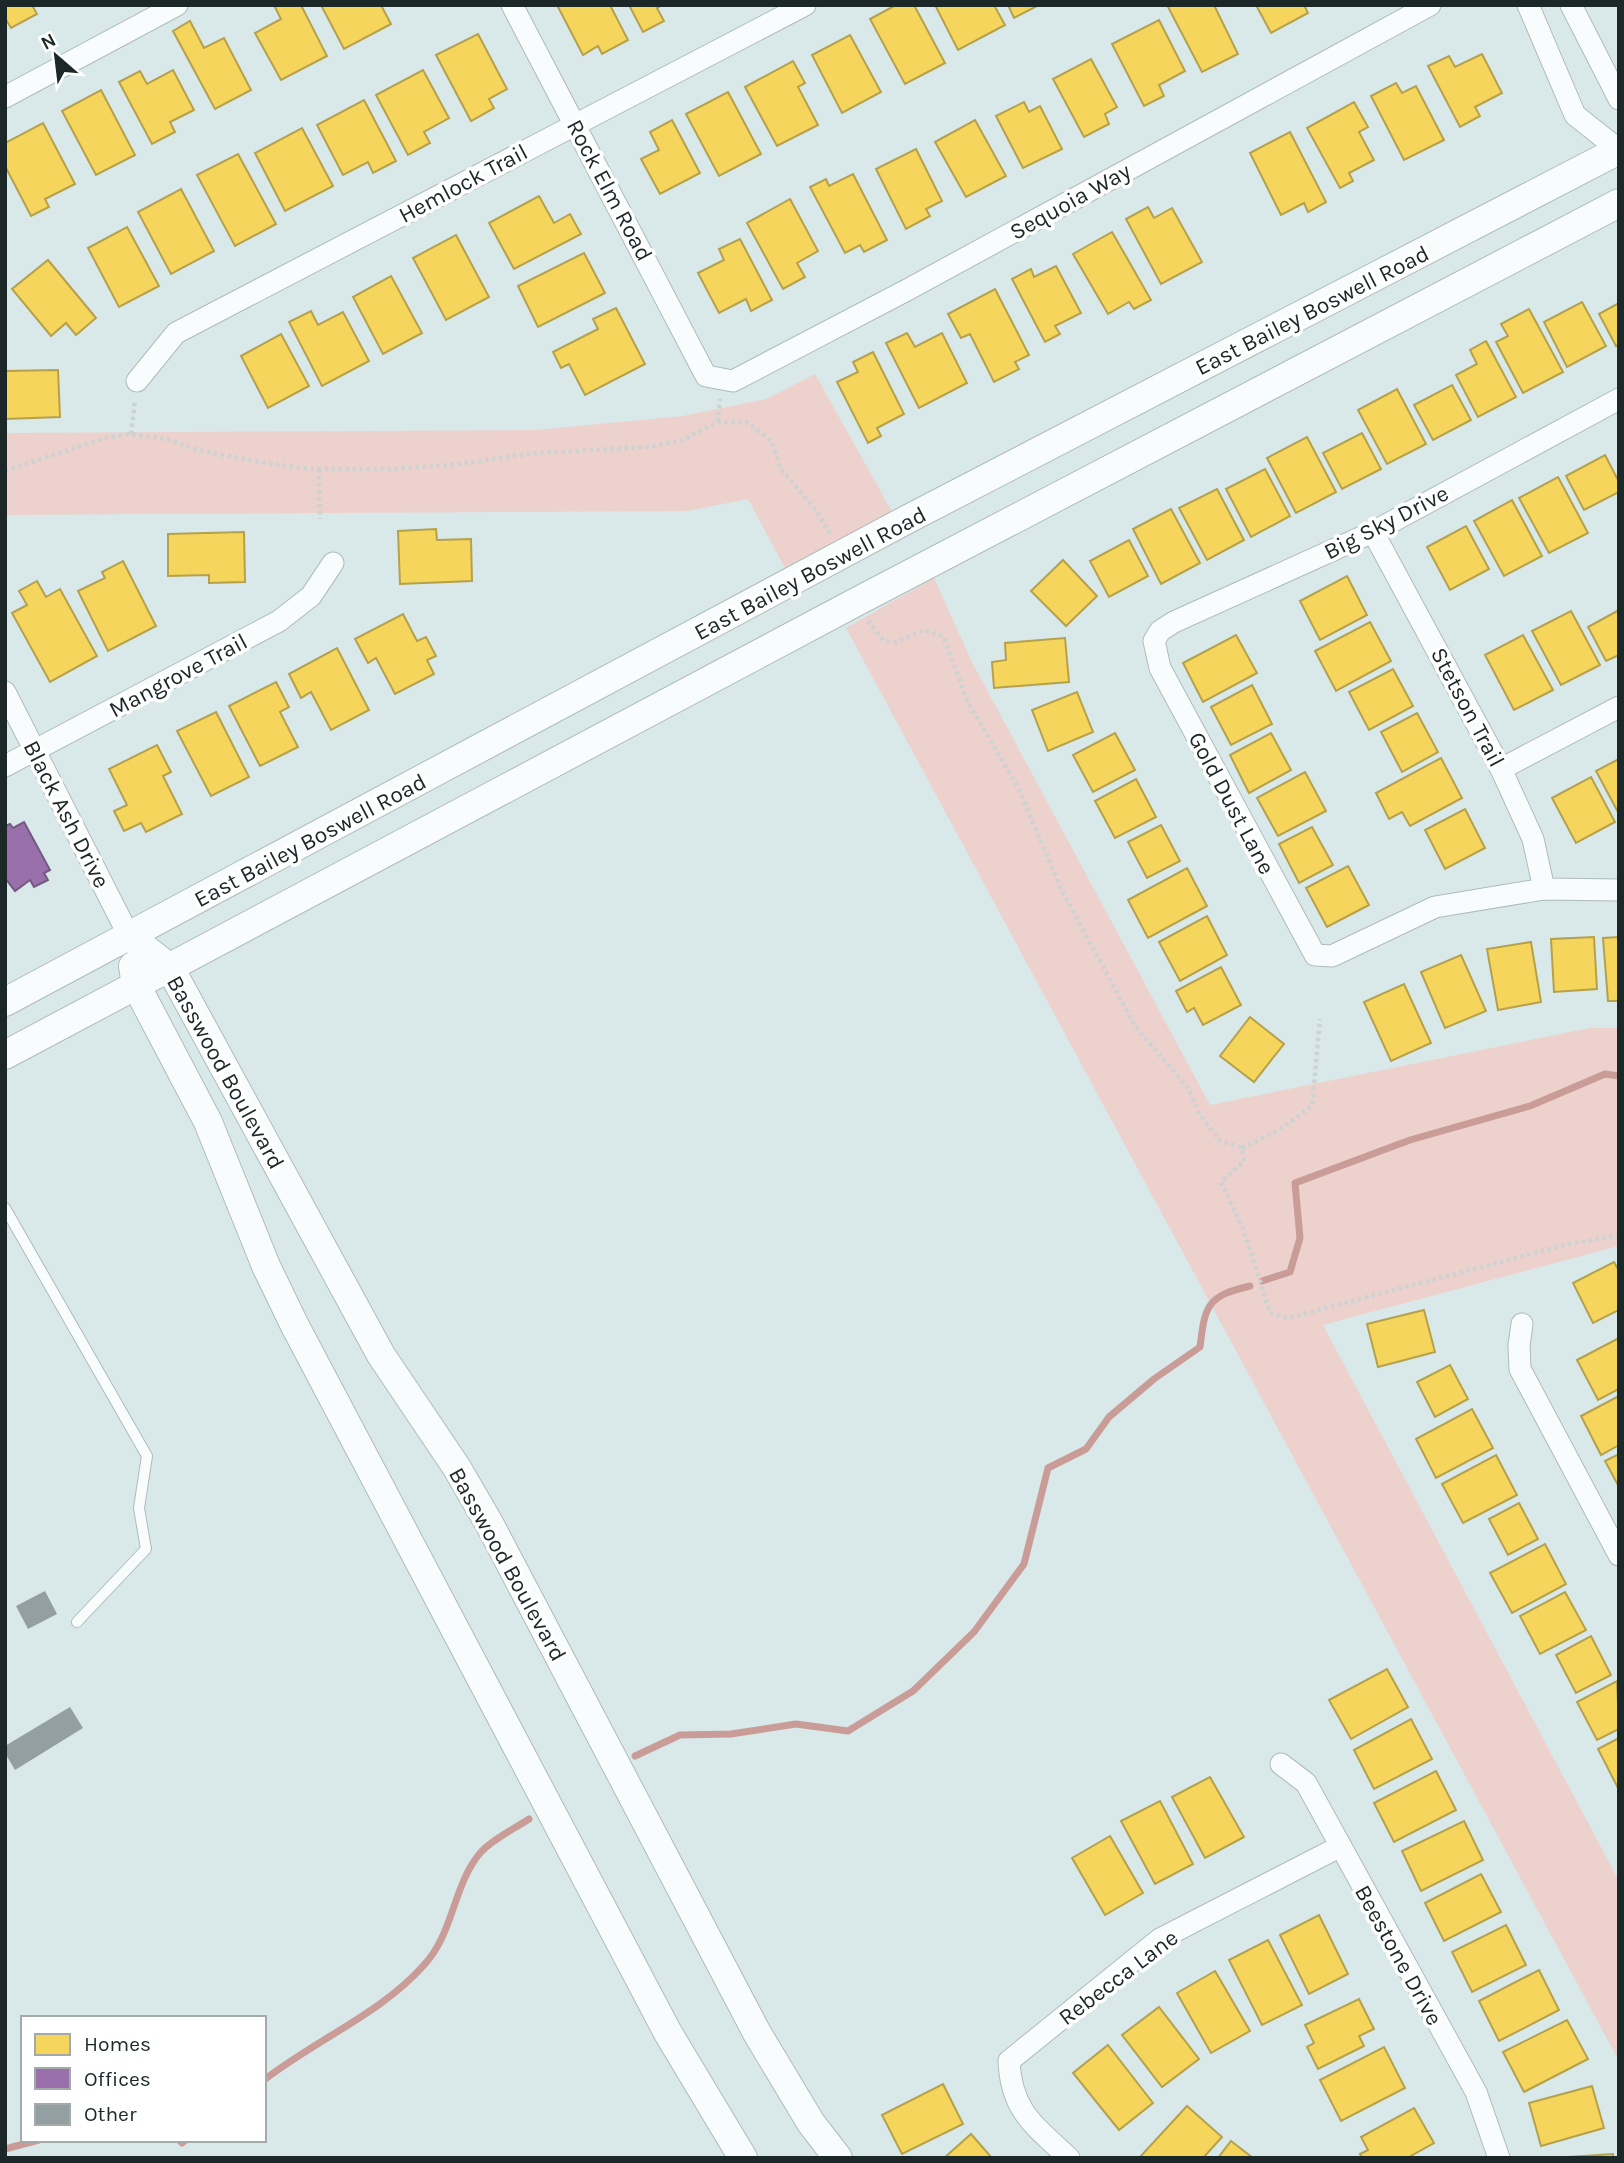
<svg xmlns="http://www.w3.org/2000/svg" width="1624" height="2163" font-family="Karla,sans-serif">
<rect width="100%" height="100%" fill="#d9e9ea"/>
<g fill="#edd1cd">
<path d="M 815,374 L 895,517 L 787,572 L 748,499 L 688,511 L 5,515 L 5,433 L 536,430 L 683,416 L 766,399 Z"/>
<path d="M 934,578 L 972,662 L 1210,1105 L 1590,1028 L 1619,1028 L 1619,1246 L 1323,1325 L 1619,1881 L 1619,2061 L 846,628 Z"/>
</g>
<g fill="#f6d55c" stroke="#b5a14c" stroke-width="2">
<path d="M 5,5 L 32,5 L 37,14 L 11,28 L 5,18 Z"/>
<path d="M 278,5 L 301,5 L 327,56 L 281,80 L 255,33 L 281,19 L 275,7 Z"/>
<path d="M 321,5 L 381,5 L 391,24 L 344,49 Z"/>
<path d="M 557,5 L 610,5 L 628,40 L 602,54 L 598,46 L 583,55 Z"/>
<path d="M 629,5 L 662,5 L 657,8 L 664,21 L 643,32 Z"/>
<path d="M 896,5 L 914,5 L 945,63 L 905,84 L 870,19 Z"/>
<path d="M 935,5 L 994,5 L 1005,25 L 958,50 Z"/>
<path d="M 1008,5 L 1039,5 L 1014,18 Z"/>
<path d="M 1167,5 L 1214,5 L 1238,54 L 1202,72 Z"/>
<path d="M 1256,5 L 1304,5 L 1308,13 L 1271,33 Z"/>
<path d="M 1159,20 L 1185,71 L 1159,85 L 1164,96 L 1144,106 L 1112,44 Z"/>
<path d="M 190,21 L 204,48 L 224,38 L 251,90 L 215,109 L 173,31 Z"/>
<path d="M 478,34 L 507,89 L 489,99 L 494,108 L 471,121 L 436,55 Z"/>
<path d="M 850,35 L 881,92 L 842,113 L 812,55 Z"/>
<path d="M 1482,54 L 1502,93 L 1475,107 L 1480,116 L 1460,127 L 1428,66 L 1449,56 L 1455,67 Z"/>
<path d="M 1091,59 L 1117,107 L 1105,114 L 1109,124 L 1084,137 L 1053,79 Z"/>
<path d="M 793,61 L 805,83 L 798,87 L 818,125 L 777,146 L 745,87 Z"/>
<path d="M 173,70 L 194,110 L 170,122 L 175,132 L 152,144 L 119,82 L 140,71 L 147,84 Z"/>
<path d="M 423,70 L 449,118 L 424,132 L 430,143 L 408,155 L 376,95 Z"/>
<path d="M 1396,83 L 1402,93 L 1416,86 L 1444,140 L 1404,160 L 1371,96 Z"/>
<path d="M 101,90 L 135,155 L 96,175 L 62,111 Z"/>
<path d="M 728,92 L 761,154 L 719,176 L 686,114 Z"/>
<path d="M 364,100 L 396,161 L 373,173 L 368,162 L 343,175 L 317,125 Z"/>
<path d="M 1024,102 L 1029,112 L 1040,106 L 1062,149 L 1023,168 L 996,116 Z"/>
<path d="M 1354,102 L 1368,127 L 1359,132 L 1374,160 L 1349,173 L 1353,181 L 1340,188 L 1307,128 Z"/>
<path d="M 672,120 L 700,173 L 660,194 L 641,159 L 659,150 L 650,132 Z"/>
<path d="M 975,120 L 1006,176 L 966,197 L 935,142 Z"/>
<path d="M 43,123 L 75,184 L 45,199 L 49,207 L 31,216 L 5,166 L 5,143 Z"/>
<path d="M 302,128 L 333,186 L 285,211 L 255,153 Z"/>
<path d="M 1290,132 L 1326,202 L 1308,212 L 1304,203 L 1281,215 L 1250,153 Z"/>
<path d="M 916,149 L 942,201 L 926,209 L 930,216 L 906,229 L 876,169 Z"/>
<path d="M 238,154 L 276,224 L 235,246 L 197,175 Z"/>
<path d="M 853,174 L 887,240 L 864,252 L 860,245 L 845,253 L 810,187 L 826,179 L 829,186 Z"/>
<path d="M 181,189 L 214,251 L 171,274 L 138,212 Z"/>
<path d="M 539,196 L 554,223 L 570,214 L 581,234 L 514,269 L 489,223 Z"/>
<path d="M 790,199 L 818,251 L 797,263 L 805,277 L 783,289 L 747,223 Z"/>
<path d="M 1148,207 L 1154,218 L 1172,208 L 1202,262 L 1161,284 L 1126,219 Z"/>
<path d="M 127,227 L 159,286 L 119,307 L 88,248 Z"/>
<path d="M 1112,232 L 1151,300 L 1134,309 L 1129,302 L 1108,314 L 1073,254 Z"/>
<path d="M 456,235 L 489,297 L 446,320 L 413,258 Z"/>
<path d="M 740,239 L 772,300 L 751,311 L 746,299 L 719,313 L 698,273 L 724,260 L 719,249 Z"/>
<path d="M 584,253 L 605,293 L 538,327 L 518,286 Z"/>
<path d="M 48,260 L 96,318 L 76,335 L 66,323 L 51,336 L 12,289 Z"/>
<path d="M 1056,266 L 1081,313 L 1055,326 L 1060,334 L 1045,342 L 1012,279 L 1031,269 L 1034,277 Z"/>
<path d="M 391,276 L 422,333 L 383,354 L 353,297 Z"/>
<path d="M 995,289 L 1029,355 L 1015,362 L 1019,369 L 994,382 L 970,334 L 961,338 L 948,314 Z"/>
<path d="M 1582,302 L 1606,346 L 1567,367 L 1544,322 Z"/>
<path d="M 1619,303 L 1619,344 L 1616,346 L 1599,314 Z"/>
<path d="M 616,308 L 645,364 L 585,395 L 569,364 L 561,368 L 553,352 L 598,329 L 593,319 Z"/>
<path d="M 1529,309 L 1563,372 L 1523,393 L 1496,342 L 1508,336 L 1501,324 Z"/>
<path d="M 311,311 L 318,325 L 343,312 L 369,361 L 322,386 L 289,322 Z"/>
<path d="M 907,333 L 915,347 L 942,333 L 967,383 L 919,408 L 886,343 Z"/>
<path d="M 281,334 L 309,386 L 268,408 L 241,356 Z"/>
<path d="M 1486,341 L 1516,397 L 1478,417 L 1456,375 L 1477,364 L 1470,350 Z"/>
<path d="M 873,352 L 904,414 L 877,428 L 881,436 L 868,443 L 837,382 L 858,372 L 853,362 Z"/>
<path d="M 58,370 L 60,417 L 5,419 L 5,371 Z"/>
<path d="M 1452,385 L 1471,420 L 1433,440 L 1414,405 Z"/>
<path d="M 1397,389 L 1426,444 L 1387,464 L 1358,410 Z"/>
<path d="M 1362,433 L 1381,469 L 1342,489 L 1323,453 Z"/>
<path d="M 1307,437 L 1336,492 L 1296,513 L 1267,458 Z"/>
<path d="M 1605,455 L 1619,482 L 1619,492 L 1584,510 L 1566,476 Z"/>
<path d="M 1265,469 L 1290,516 L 1251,537 L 1226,489 Z"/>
<path d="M 1558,477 L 1588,533 L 1549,553 L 1519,498 Z"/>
<path d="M 1217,489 L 1244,540 L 1207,560 L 1179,508 Z"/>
<path d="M 1512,500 L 1542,556 L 1504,576 L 1474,521 Z"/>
<path d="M 1171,509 L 1200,563 L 1161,584 L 1133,529 Z"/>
<path d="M 1466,526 L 1489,569 L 1450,590 L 1427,547 Z"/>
<path d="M 436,529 L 437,540 L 471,539 L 472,581 L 400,584 L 398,531 Z"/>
<path d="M 244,532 L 245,582 L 209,583 L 209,575 L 168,576 L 168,534 Z"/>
<path d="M 1129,540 L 1148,576 L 1109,597 L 1090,561 Z"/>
<path d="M 1063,560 L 1097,596 L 1066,626 L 1031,591 Z"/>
<path d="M 123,561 L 156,626 L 108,651 L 78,591 L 105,578 L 102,572 Z"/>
<path d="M 1347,576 L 1367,615 L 1320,640 L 1300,601 Z"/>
<path d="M 37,581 L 46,597 L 60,589 L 97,656 L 50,682 L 12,613 L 27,605 L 19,591 Z"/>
<path d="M 1619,610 L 1619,655 L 1606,661 L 1588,627 Z"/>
<path d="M 1571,611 L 1600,665 L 1561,685 L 1532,631 Z"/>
<path d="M 403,614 L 417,641 L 426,637 L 436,656 L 427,660 L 434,674 L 395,694 L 376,658 L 368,663 L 355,639 Z"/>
<path d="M 1370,622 L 1391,661 L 1336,691 L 1315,651 Z"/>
<path d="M 1236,635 L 1257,673 L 1203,702 L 1183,663 Z"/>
<path d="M 1523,635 L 1553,690 L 1514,710 L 1485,655 Z"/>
<path d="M 1065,638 L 1069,682 L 994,688 L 992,662 L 1006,660 L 1005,643 Z"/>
<path d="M 337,648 L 369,710 L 331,730 L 311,692 L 301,698 L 289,674 Z"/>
<path d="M 1393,669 L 1413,706 L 1369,730 L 1349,692 Z"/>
<path d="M 276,682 L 289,707 L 280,712 L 298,747 L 260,766 L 229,706 Z"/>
<path d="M 1252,685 L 1272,724 L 1231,745 L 1211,707 Z"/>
<path d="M 1077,692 L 1093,732 L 1048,751 L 1032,710 Z"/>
<path d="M 216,712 L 249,777 L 211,796 L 177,731 Z"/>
<path d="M 1417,713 L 1438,752 L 1402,772 L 1381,732 Z"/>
<path d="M 1115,733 L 1135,770 L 1093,792 L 1073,755 Z"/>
<path d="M 1271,733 L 1291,770 L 1249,793 L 1230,755 Z"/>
<path d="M 157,745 L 171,772 L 163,776 L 182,814 L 146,832 L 141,823 L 124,831 L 114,811 L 127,805 L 109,769 Z"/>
<path d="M 1441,758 L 1462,798 L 1410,826 L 1402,812 L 1389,819 L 1376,793 Z"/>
<path d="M 1619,759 L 1619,814 L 1596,771 Z"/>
<path d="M 1305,772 L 1326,811 L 1278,836 L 1257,798 Z"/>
<path d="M 1591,777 L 1615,822 L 1576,843 L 1552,798 Z"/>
<path d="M 1136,779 L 1156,817 L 1115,838 L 1095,801 Z"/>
<path d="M 1465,809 L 1485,848 L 1445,869 L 1425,830 Z"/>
<path d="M 1161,825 L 1180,861 L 1147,878 L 1128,842 Z"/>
<path d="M 1312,827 L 1333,865 L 1299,883 L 1279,844 Z"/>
<path d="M 1348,866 L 1369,905 L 1327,927 L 1306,888 Z"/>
<path d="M 1187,868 L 1207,906 L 1148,938 L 1128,900 Z"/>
<path d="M 1207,916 L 1227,955 L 1180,981 L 1159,942 Z"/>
<path d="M 1594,937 L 1597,989 L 1554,992 L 1551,939 Z"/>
<path d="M 1619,937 L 1619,1001 L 1608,1001 L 1603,938 Z"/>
<path d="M 1531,942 L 1541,1002 L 1498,1010 L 1487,949 Z"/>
<path d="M 1461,955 L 1486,1011 L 1445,1028 L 1421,972 Z"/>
<path d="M 1221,967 L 1241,1005 L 1203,1025 L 1194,1008 L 1187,1012 L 1176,991 Z"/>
<path d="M 1404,984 L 1431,1043 L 1391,1061 L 1364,1002 Z"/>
<path d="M 1250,1017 L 1284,1044 L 1254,1082 L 1220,1056 Z"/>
<path d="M 1614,1262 L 1619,1271 L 1619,1310 L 1593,1323 L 1573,1283 Z"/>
<path d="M 1424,1310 L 1435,1352 L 1378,1367 L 1367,1324 Z"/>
<path d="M 1619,1338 L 1619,1389 L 1598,1400 L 1577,1360 Z"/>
<path d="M 1450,1365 L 1468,1399 L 1435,1417 L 1417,1382 Z"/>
<path d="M 1619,1396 L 1619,1445 L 1601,1455 L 1581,1416 Z"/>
<path d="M 1472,1409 L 1493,1448 L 1436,1478 L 1416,1439 Z"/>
<path d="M 1619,1454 L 1619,1487 L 1605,1461 Z"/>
<path d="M 1496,1455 L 1517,1495 L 1463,1523 L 1442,1484 Z"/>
<path d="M 1519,1503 L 1538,1539 L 1508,1555 L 1489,1519 Z"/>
<path d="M 1545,1544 L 1566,1584 L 1512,1613 L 1490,1573 Z"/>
<path d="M 1565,1592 L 1586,1630 L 1540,1654 L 1520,1616 Z"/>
<path d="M 1591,1636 L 1611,1675 L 1576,1693 L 1556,1655 Z"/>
<path d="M 1387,1669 L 1408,1707 L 1351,1739 L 1329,1700 Z"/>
<path d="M 1617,1681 L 1619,1729 L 1597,1740 L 1577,1702 Z"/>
<path d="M 1411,1719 L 1432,1759 L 1374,1789 L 1354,1750 Z"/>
<path d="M 1619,1738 L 1619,1788 L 1618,1788 L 1598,1749 Z"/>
<path d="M 1436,1771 L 1456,1810 L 1394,1842 L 1374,1803 Z"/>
<path d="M 1210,1777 L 1244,1837 L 1205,1858 L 1172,1797 Z"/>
<path d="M 1160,1801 L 1193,1864 L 1155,1884 L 1121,1821 Z"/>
<path d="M 1464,1821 L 1483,1860 L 1421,1891 L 1402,1851 Z"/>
<path d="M 1110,1836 L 1143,1893 L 1105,1915 L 1072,1858 Z"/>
<path d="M 1481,1874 L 1501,1912 L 1444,1941 L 1425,1903 Z"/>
<path d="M 1319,1915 L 1348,1974 L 1309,1994 L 1280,1935 Z"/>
<path d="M 1506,1925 L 1526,1965 L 1472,1992 L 1452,1952 Z"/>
<path d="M 1268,1940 L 1302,2005 L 1262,2025 L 1229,1960 Z"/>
<path d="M 1539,1970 L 1559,2010 L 1499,2041 L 1479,2001 Z"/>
<path d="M 1215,1971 L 1250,2031 L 1211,2053 L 1177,1993 Z"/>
<path d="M 1359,1999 L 1374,2029 L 1359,2036 L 1364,2046 L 1318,2069 L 1307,2047 L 1314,2043 L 1305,2025 Z"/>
<path d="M 1159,2007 L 1199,2059 L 1162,2087 L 1122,2035 Z"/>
<path d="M 1567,2020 L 1588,2059 L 1524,2092 L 1503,2052 Z"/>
<path d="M 1108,2045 L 1153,2103 L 1119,2130 L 1073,2073 Z"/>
<path d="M 1384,2047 L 1405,2088 L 1341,2121 L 1320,2080 Z"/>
<path d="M 943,2084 L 963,2124 L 902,2154 L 882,2115 Z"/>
<path d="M 1592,2086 L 1604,2128 L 1541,2146 L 1529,2103 Z"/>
<path d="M 1187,2106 L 1222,2137 L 1203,2158 L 1139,2158 Z"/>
<path d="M 1414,2108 L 1434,2143 L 1407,2158 L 1362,2158 L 1360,2154 L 1368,2150 L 1361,2137 Z"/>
<path d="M 971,2134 L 992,2158 L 944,2158 Z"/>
<path d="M 1231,2141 L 1253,2158 L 1218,2158 Z"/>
<path d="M 1613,2154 L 1613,2158 L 1552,2158 Z"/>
</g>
<path fill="#9970ab" stroke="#745a83" stroke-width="2" d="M 24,822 L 50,870 L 44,873 L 48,880 L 34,887 L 30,880 L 15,891 L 5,878 L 5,826 L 10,824 L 13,828 Z"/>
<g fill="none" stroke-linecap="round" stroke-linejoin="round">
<g stroke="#ca9c97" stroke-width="7">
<path d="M 1262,1281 L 1290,1272 L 1300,1238 L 1295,1183 L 1410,1140 L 1530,1106 L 1605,1074 L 1619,1076"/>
<path d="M 635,1756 L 680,1735 L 731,1734 L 796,1724 L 848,1731 L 913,1691 L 974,1632 L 1024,1564 L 1048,1468 L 1086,1449 L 1109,1417 L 1154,1379 L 1200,1347 C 1205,1305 1207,1296 1250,1286"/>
<path d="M 264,2080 C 314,2041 383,2012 424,1965 C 454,1933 453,1884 481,1852 C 493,1839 514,1829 529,1819"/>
<path d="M 179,2140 L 182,2143 L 186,2140"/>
<path d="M 5,2149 L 39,2140"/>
</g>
</g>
<g fill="#939fa0">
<path d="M 45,1591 L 57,1614 L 28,1629 L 16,1606 Z"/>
<path d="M 70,1707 L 83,1728 L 15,1770 L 5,1753 L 5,1746 Z"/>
</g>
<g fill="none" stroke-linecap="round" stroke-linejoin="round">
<defs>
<path id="lane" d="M 5,1208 L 147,1456 L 139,1508 L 146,1549 L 77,1622"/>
<g id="street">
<path d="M 512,5 L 706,376 L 733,381 L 907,290 L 1430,5"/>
<path d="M 1528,5 L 1575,115 L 1619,150"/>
<path d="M 1571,5 L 1619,99"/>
<path d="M 5,97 L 177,5"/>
<path d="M 137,381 L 176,333 L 805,5"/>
<path d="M 1619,399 L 1373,532 L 1174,622 L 1160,631 L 1154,641 L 1160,668 L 1315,955 L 1332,956 L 1435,907 L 1544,889 L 1619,890"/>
<path d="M 1373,532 L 1501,769 L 1533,839 L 1544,889"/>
<path d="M 5,692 L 129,936"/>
<path d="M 5,766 L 279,621 L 311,596 L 333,563"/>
<path d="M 1501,769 L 1619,707"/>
<path d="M 1522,1324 L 1519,1345 L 1520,1369 L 1619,1555"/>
<path d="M 1281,1764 L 1306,1783 L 1476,2092 L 1499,2158"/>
<path d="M 1069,2158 C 1035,2126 1011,2111 1009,2061 L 1160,1939 L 1339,1847"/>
</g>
<g id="secondary">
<path d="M 129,936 L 170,968 L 381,1355 L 457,1468 L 490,1525 L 757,2033 L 811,2123 L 838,2158"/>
<path d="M 133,966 L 136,985 L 208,1122 L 266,1266 L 294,1324 L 668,2033 L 743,2158"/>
<path d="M 5,1002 L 908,519 L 1619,150"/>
<path d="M 5,1055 L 858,601 L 1619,203"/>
</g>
</defs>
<use href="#lane" stroke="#afbbbb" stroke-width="12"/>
<use href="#street" stroke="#afbbbb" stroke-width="23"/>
<use href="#secondary" stroke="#afbbbb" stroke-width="30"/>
<g stroke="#ced2d2" stroke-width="4.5" stroke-dasharray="3.5 3.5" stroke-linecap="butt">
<path d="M 718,422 L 720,399"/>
<path d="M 131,434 L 135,400"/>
<path d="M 319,469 L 320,519"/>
<path d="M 5,471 L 105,438 L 131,434 L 167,439 L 198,450 L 260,462 L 310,469 L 390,469 L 451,465 L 536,453 L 648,447 L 683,440 L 718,422 L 747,422 L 772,442 L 781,469 L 816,510 L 831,535"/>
<path d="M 868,621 L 884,641 L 896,642 L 925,630 L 943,636 L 968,702 L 1018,787 L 1062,891 L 1135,1026 L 1188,1088 L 1200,1115 L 1219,1140 L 1242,1148 L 1244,1161 L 1221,1182 L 1243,1228 L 1270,1313 L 1288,1318 L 1569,1244 L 1619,1235"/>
<path d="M 1242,1148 L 1279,1130 L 1312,1106 L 1320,1019"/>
</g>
<use href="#lane" stroke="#f9fcfc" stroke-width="10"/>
<use href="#street" stroke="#f9fcfc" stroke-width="21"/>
<use href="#secondary" stroke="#f9fcfc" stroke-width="28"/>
</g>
<g text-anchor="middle" stroke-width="7" stroke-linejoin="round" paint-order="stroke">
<g font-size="23" fill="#1c2727" stroke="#fff">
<text transform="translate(463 183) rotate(-28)" y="8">Hemlock Trail</text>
<text transform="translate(610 190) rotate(62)" y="8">Rock Elm Road</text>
<text transform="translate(1070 201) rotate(-29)" y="8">Sequoia Way</text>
<text transform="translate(1312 310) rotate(-27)" y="8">East Bailey Boswell Road</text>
<text transform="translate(1386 522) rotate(-27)" y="8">Big Sky Drive</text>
<text transform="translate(810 573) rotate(-28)" y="8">East Bailey Boswell Road</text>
<text transform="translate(178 675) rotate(-28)" y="8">Mangrove Trail</text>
<text transform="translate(1468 707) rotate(62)" y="8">Stetson Trail</text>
<text transform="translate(1232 803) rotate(62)" y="8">Gold Dust Lane</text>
<text transform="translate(67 814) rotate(63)" y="8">Black Ash Drive</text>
<text transform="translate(310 840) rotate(-28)" y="8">East Bailey Boswell Road</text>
<text transform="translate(226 1072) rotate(61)" y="8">Basswood Boulevard</text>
<text transform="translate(508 1564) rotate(61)" y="8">Basswood Boulevard</text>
<text transform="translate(1399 1955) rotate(61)" y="8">Beestone Drive</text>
<text transform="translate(1118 1977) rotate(-37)" y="8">Rebecca Lane</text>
</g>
</g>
<rect width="1624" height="2163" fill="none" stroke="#1c2727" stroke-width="14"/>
<rect x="21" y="2016" width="245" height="126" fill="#ffffff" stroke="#a4a9a9" stroke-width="2"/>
<rect x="35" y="2034" width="35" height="21" fill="#f6d55c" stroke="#a4a9a9" stroke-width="2"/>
<text x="84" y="2051" font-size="21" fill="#1c2727">Homes</text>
<rect x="35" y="2068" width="35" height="21" fill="#9970ab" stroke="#a4a9a9" stroke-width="2"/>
<text x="84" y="2086" font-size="21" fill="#1c2727">Offices</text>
<rect x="35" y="2104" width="35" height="21" fill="#939fa0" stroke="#a4a9a9" stroke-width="2"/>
<text x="84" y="2121" font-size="21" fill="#1c2727">Other</text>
<g transform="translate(56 56) rotate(332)" stroke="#ffffff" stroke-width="5" paint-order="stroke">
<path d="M0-5L12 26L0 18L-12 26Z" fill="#1c2727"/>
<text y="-10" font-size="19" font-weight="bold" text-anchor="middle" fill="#1c2727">N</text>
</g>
</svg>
